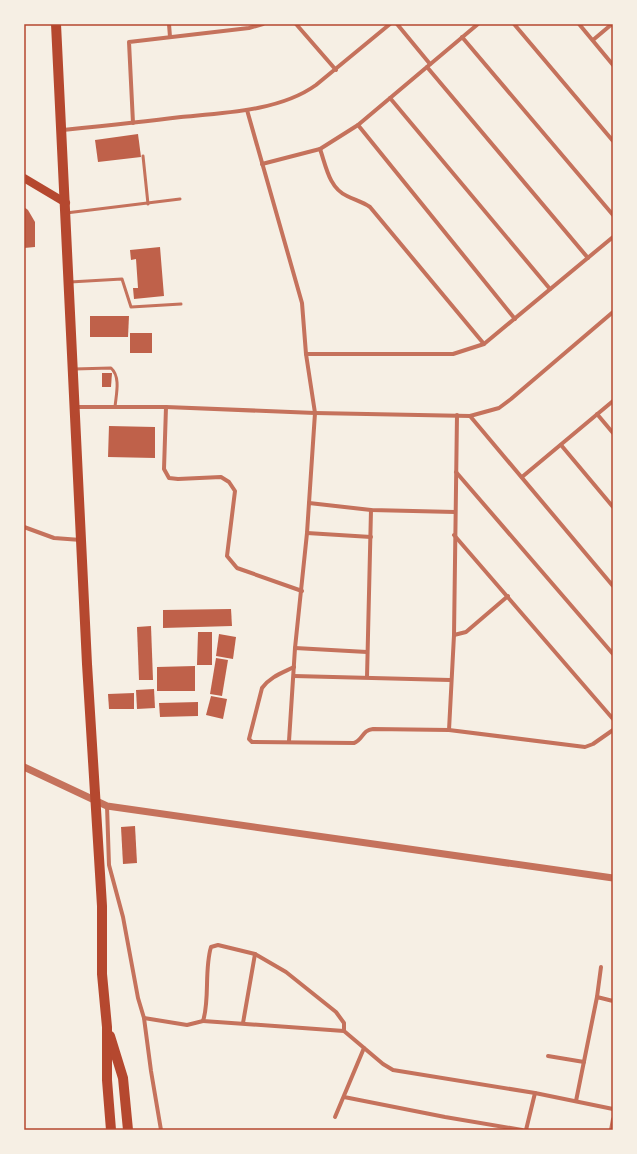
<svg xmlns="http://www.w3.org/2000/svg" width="637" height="1154" font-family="Inter,sans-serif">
<rect width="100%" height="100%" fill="#f6efe4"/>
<g fill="#bf614a">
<path d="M 138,134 L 141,157 L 98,162 L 95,140 Z"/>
<path d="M 24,207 L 28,210 L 35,222 L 35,247 L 24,248 Z"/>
<path d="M 160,247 L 164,296 L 134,299 L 133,288 L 138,288 L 136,259 L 131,260 L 130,250 Z"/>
<path d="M 90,316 L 129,316 L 128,337 L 90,337 Z"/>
<rect x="130" y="333" width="22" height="20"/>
<path d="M 102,373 L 112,373 L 111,387 L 102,387 Z"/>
<path d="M 109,426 L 155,427 L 155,458 L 108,457 Z"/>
<path d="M 231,609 L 232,626 L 163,628 L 163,610 Z"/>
<path d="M 151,626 L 153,680 L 139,680 L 137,627 Z"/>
<path d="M 198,632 L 212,632 L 212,665 L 197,665 Z"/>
<path d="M 219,634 L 236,637 L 233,659 L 216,656 Z"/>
<path d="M 216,658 L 228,660 L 222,696 L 210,694 Z"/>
<path d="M 195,666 L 195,691 L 157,691 L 157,667 Z"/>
<path d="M 154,689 L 155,708 L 137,709 L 136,690 Z"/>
<path d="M 134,693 L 134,709 L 109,709 L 108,694 Z"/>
<path d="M 211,696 L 227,699 L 223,719 L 206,715 Z"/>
<path d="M 198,702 L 198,716 L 160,717 L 159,703 Z"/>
<path d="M 135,826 L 137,863 L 123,864 L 121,827 Z"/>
</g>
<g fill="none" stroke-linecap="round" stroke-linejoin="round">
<g stroke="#c5725c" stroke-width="3">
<path d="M 143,156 L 148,204"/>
<path d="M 66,213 L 180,199"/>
<path d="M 70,282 L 122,279 L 131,307 L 181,304"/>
<path d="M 74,369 L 111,368 C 121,377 116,395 115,407"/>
</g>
<g stroke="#c5725c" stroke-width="4">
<path d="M 169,24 L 170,37"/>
<path d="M 296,24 L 336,70"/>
<path d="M 397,24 L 430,64"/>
<path d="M 514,24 L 613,141"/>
<path d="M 579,24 L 613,65"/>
<path d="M 462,37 L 613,215"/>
<path d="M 593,40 L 612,24"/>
<path d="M 427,67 L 588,258"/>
<path d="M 390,98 L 550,289"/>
<path d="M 247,110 L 302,303 L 306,354 L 315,413 L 307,533 L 295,648 L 289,741"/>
<path d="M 133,123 L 129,42 L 249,28 L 263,24"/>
<path d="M 358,125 L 515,319"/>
<path d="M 63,130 C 102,126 141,122 181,117 C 224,113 280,111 316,85 L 390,24"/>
<path d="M 320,149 C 326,166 329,188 347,196 C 355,200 363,202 370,207 L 484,344"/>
<path d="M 262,164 L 320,149 L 358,125 L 478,24"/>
<path d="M 306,354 L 453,354 L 484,344 L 613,237"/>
<path d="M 76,407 L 166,407 L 315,413 L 470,416 L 499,408 L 511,399 L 613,312"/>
<path d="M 166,407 L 164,469 L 169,478 L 178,479 L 221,477 L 229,482 L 235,491 L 227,556 L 237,568 L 302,591"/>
<path d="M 597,414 L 613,433"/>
<path d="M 470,416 L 613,586"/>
<path d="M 561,445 L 613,507"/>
<path d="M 456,472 L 613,654"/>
<path d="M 522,477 L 613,401"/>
<path d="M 309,503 L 371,510 L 455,512"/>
<path d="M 24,527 L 54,538 L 81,540"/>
<path d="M 307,533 L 371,537"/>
<path d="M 454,535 L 613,719"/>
<path d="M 454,635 L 466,632 L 508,596"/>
<path d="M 295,648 L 367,652"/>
<path d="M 294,667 C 282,673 270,677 262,688 L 249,739 L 252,742 L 354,743 C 363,740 362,730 373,729 L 449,730 L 585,747 L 593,744 L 613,730"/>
<path d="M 294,676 L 450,680"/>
<path d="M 367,677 L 371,510"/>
<path d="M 449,730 L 454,635 L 457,415"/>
<path d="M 107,806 L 109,865 L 123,917 L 138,998 L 144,1018 L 151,1071 L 161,1130"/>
<path d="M 597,997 L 601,967"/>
<path d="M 144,1018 L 187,1025 L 203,1021"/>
<path d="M 243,1023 L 255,954"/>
<path d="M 344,1031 L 344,1023 L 336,1012 L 286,972 L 255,954 L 218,945 L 211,947 C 204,970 210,1000 203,1021 L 344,1031 L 383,1064 L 393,1070 L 535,1093"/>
<path d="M 548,1056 L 584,1062"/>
<path d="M 344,1097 L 445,1117 L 522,1130"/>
<path d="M 576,1101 L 597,997 L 613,1001"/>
<path d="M 335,1117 L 364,1048"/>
<path d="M 526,1130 L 535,1093 L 613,1109"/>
<path d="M 611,1130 L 613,1119"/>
</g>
<path stroke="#c5725c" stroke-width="7" d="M 24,767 L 107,806 L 613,878"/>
<path stroke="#b5482f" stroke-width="8" d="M 24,178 L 66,203"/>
<g stroke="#b5482f" stroke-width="10">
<path d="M 56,24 L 87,664 L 102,906 L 102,974 L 107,1027 L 107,1080 L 111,1130"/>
<path d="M 110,1036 L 123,1078 L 128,1130"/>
</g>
</g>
<rect width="637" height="1154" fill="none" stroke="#f6efe4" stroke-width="50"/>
<rect x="25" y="25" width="587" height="1104" fill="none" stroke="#b5482f" stroke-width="1.5"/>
</svg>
